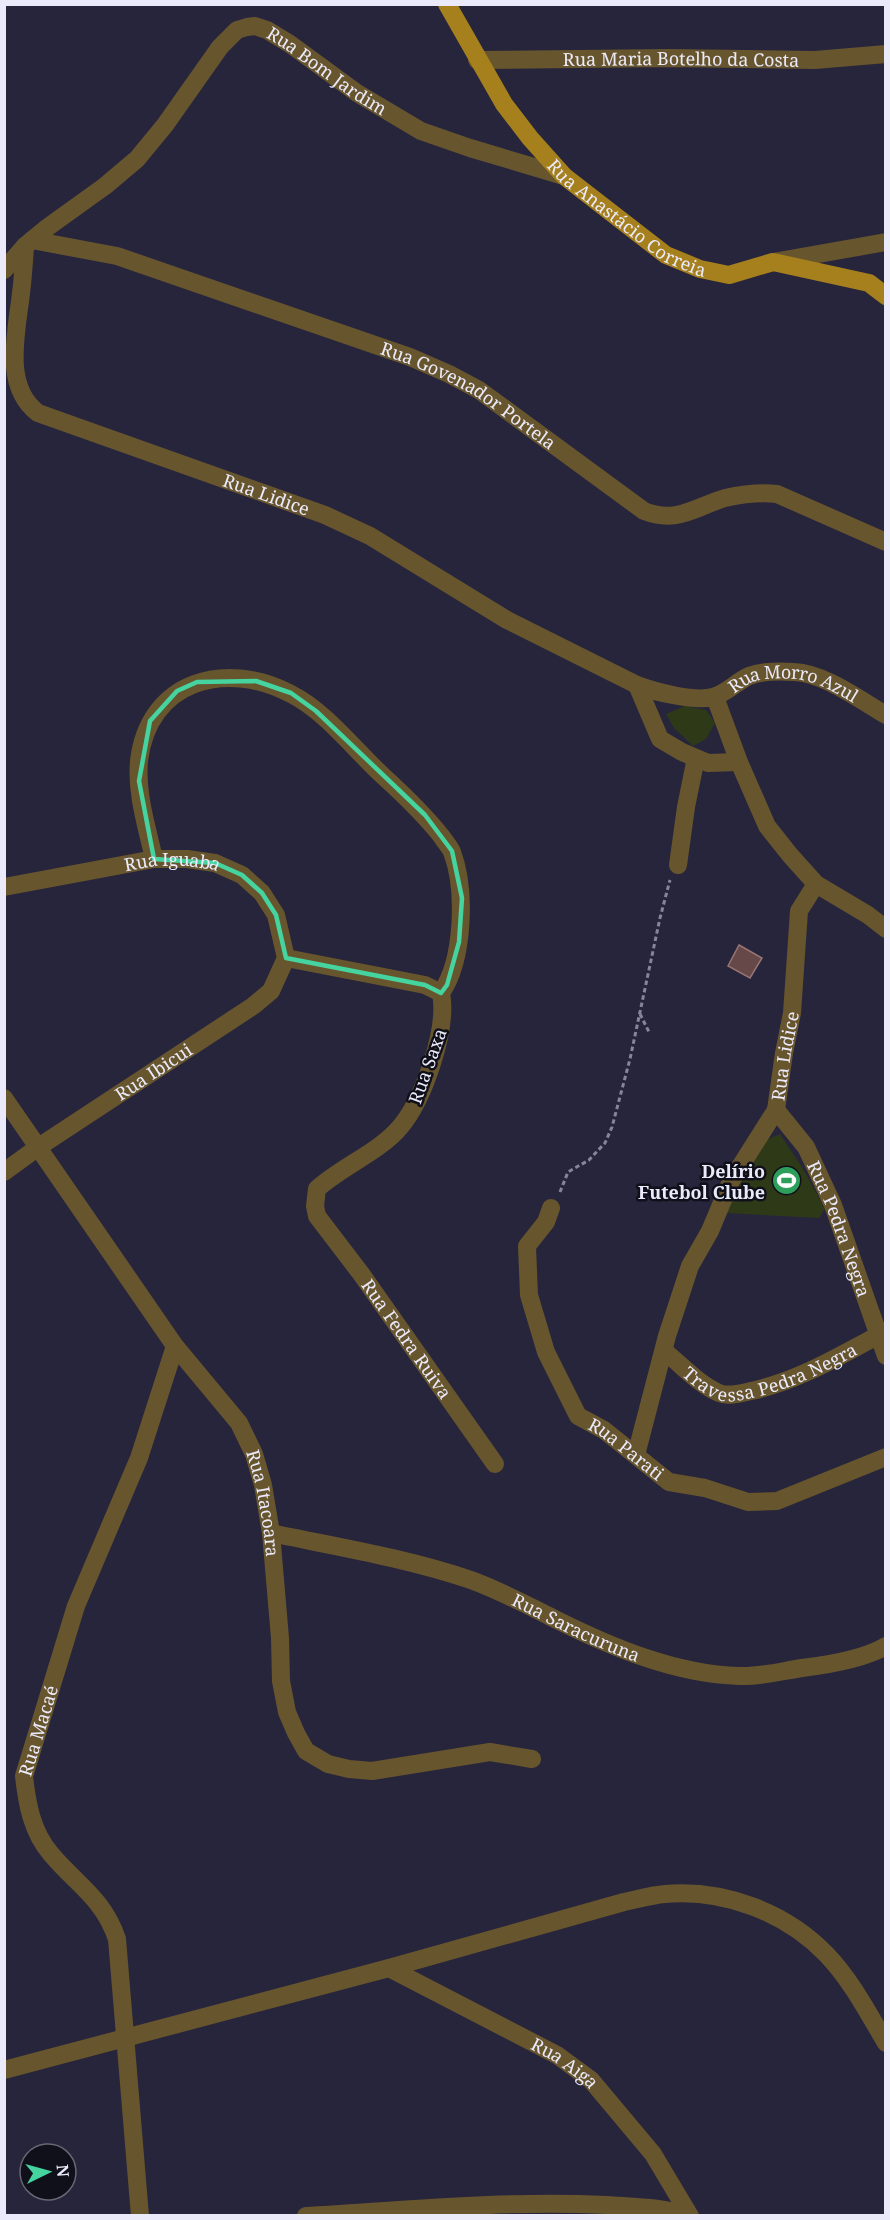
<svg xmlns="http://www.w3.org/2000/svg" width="890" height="2220" font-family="'Noto Serif',serif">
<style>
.green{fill:#2e3a17}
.building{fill:#674848;stroke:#967574;stroke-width:1.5}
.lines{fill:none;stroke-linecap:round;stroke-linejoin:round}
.path{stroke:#878599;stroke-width:3;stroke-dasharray:4.5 3;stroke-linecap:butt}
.minor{stroke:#67552d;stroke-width:18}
.major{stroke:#a5801d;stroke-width:18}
.marked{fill:none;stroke:#45d49f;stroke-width:4.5;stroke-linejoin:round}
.labels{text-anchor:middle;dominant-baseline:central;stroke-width:5;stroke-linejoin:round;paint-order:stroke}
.street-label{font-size:18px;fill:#ebeafa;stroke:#10101a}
.poi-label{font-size:18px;font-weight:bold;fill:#ebeafa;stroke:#10101a;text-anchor:end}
</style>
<rect width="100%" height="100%" fill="#27253c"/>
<!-- green -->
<g class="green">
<polygon points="685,706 706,710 715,723 706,739 693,746 674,728 666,714"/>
<polygon points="780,1134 802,1167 825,1209 819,1218 727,1213 747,1168 766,1140"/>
</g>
<!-- building -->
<polygon class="building" points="739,945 762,958 750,978 728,966"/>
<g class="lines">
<!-- path -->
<g class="path">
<polyline points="640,1014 649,1032"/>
<polyline points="560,1192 568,1172 589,1160 605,1143 612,1127 630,1059 660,918 670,880"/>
</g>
<!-- minor -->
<g class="minor">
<path id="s1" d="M 477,60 L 668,58 L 815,60 L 886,54"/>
<path id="s2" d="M 32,240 L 117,256 L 410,357 L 449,374 L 479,390 L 644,511 C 677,524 695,507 725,498 C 743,494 759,492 777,494 L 886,542"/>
<path id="s3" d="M 25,246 C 24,262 23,278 21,293 C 17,331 2,386 38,413 L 325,515 L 370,536 L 507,620 L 637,685 C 655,692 695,702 713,697 C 727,693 736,682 749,676 C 762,671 780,671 794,672 C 824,673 860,700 886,715"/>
<polyline points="773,262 886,242"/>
<path id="s4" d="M 4,270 L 25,246 L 48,227 L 105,186 L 137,159 L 165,125 L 220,47 L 237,30 L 247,27 L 255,26 L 267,30 L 290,44 L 357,93 L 421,131 L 470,148 L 564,176"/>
<polyline points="637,685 660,739 682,752 708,763 739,762"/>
<path d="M 154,859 C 147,827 136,794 139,761 C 148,681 225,659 291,694 C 325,711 354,749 382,775 C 404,795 424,814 442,837 C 445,842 450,847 452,852 C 466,889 464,960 441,993"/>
<polyline points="678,865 686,807 696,758"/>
<polyline points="816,884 868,915 886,929"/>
<path id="s5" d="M 4,887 L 154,859 L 187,859 L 215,863 L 242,875 L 262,893 L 276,915 L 286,958"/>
<path id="s6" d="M 286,958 L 425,985 L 441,993 C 448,1029 424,1098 401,1126 C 381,1151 341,1167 317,1189 L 315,1206 L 317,1216 L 362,1275 L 495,1464"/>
<path id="s7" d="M 4,1098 L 175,1346 L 239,1423 L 254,1454 L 263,1485 L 271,1533 L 280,1638 L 281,1681 L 287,1712 L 296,1733 L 306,1751 L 328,1764 L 349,1769 L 372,1771 L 490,1752 L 532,1759"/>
<path id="s8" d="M 776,1110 L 806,1147 L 833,1205 L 886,1356"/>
<path id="s9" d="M 4,1172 L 37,1148 L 253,1006 L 271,991 L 286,958"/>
<path id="s10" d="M 551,1208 L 546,1222 L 527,1246 L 529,1295 L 546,1352 L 578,1416 L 604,1430 L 669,1482 L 705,1488 L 748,1502 L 777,1501 L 886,1457"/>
<path id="s11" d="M 664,1351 C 682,1365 698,1384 719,1393 C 728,1397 742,1393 751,1391 C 798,1381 837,1357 879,1335"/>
<path id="s12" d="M 636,1455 L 667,1336 L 690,1266 L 710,1231 L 731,1181 L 776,1110 L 784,1053 L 792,1013 L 799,911 L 816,884 L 790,855 L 767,826 L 739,762 L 715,697"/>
<path id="s13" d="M 271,1533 C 338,1547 406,1558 471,1580 C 501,1591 529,1606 557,1620 C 613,1648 676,1674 739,1676 C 760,1677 782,1671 802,1668 C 827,1665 864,1659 886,1646"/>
<path id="s14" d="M 389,1968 L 557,2055 L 591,2080 L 653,2154 L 690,2216"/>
<path d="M 4,2070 L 389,1968 L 624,1902 C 638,1899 652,1895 665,1894 C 724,1889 786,1912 827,1955 C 851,1980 868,2013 886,2043"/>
<path id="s15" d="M 140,2216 L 117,1939 C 103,1898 77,1885 51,1854 C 32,1832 27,1804 24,1776 L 76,1606 L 139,1458 L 175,1346"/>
<path d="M 306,2216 C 406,2210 507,2200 607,2205 C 633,2207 664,2207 688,2216"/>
</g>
<!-- major -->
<path class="major" id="s16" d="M 447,4 L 504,104 L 530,138 L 564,176 L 666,255 L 700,269 L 729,275 L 773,262 L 869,283 L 886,296"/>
</g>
<!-- marked area -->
<path class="marked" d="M 256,681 L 291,693 L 316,711 L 425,815 L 452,851 L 462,898 L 459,942 L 447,985 L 441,993 L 425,985 L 286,958 L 276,915 L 262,893 L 242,875 L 215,863 L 154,859 L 139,781 L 150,721 L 177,691 L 197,682 Z"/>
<!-- icons -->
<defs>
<symbol id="stadium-disc" viewBox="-11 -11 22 22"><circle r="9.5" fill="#2e9e5b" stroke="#10101a"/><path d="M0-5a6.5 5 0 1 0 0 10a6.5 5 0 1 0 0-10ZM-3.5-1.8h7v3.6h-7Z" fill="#fff"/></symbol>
</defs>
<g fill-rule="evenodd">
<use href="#stadium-disc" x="770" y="1164" width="33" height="33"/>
</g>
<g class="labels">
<!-- street labels -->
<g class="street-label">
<text stroke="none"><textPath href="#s1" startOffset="204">Rua Maria Botelho da Costa</textPath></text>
<text stroke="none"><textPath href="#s4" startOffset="441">Rua Bom Jardim</textPath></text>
<text stroke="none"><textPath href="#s16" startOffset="285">Rua Anastácio Correia</textPath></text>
<text stroke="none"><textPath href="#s2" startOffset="466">Rua Govenador Portela</textPath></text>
<text stroke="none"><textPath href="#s3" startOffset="417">Rua Lidice</textPath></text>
<text stroke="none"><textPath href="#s3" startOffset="1000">Rua Morro Azul</textPath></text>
<text stroke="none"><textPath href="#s5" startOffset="171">Rua Iguaba</textPath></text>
<text stroke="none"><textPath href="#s12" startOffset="430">Rua Lidice</textPath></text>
<text transform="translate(427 1066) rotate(-70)">Rua Saxa</text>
<text stroke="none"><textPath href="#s9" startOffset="180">Rua Ibicui</textPath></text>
<text stroke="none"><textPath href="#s8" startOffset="136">Rua Pedra Negra</textPath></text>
<text stroke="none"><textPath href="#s6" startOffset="586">Rua Fedra Ruiva</textPath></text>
<text stroke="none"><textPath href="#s11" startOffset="122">Travessa Pedra Negra</textPath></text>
<text stroke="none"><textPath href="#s10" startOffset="284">Rua Parati</textPath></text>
<text stroke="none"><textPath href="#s7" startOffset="486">Rua Itacoara</textPath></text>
<text stroke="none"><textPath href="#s13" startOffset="321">Rua Saracuruna</textPath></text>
<text stroke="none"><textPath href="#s15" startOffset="518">Rua Macaé</textPath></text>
<text stroke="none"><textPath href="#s14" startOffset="200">Rua Aiga</textPath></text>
</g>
<!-- poi labels -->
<g class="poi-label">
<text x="765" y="1171">Delírio<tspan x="765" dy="21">Futebol Clube</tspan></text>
</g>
</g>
<!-- border -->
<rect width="890" height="2220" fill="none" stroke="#ebeafa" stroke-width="12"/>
<!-- north arrow -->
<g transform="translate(48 2172) rotate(85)"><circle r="28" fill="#10101a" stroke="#686774" stroke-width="1.5"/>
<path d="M0-4.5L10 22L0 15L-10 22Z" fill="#45d49f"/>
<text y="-9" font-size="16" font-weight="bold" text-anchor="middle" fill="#ebeafa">N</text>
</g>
</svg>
